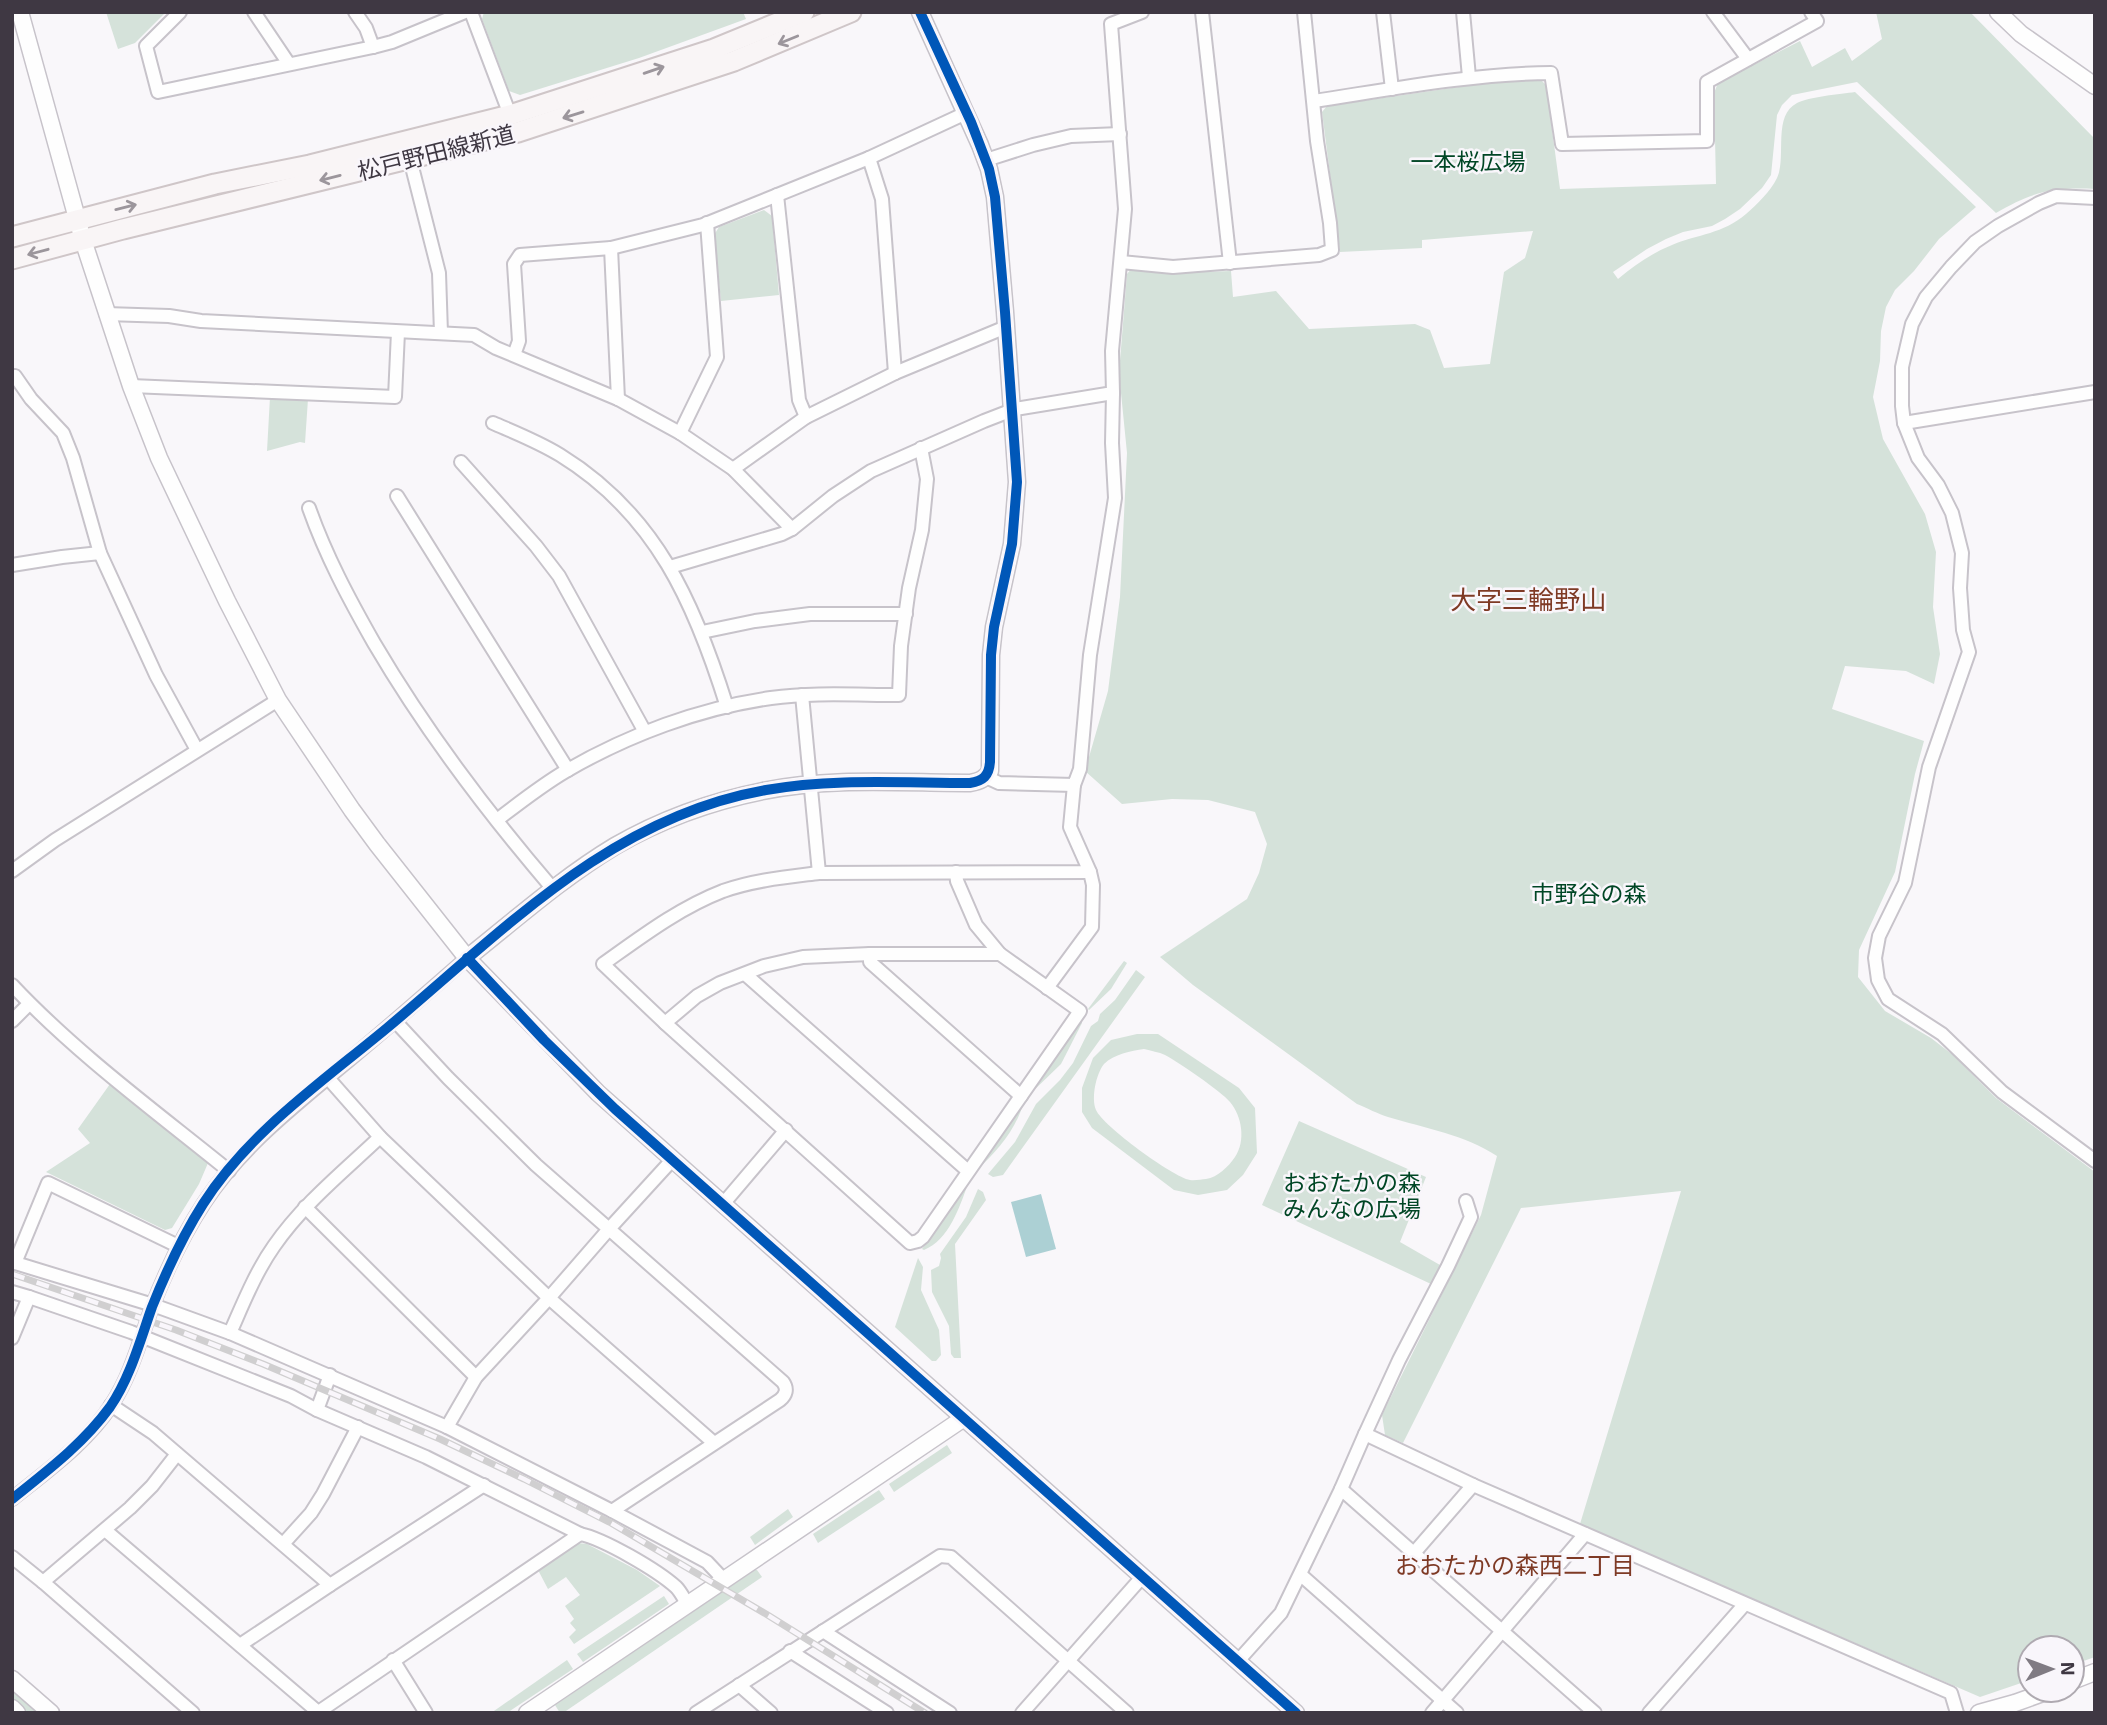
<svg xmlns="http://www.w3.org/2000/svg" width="2107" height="1725" font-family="'Exo 2','Noto Sans JP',sans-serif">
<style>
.green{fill:#d5e2da;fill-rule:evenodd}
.water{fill:#acd0d4}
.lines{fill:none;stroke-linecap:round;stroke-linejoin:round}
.minor-casing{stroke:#c7c3ca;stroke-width:16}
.tertiary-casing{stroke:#c7c3ca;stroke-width:19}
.primary-casing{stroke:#cfc6c8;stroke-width:23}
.minor{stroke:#fefefe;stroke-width:12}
.tertiary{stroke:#fefefe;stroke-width:16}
.primary{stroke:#f9f5f6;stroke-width:19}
.rail-casing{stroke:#d0cfd0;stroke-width:7}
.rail{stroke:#f9f6fb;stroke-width:4.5;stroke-dasharray:13;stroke-linecap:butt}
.cycleway-casing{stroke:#f9f6fb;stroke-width:15}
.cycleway{stroke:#0057b8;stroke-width:10}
.oneway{stroke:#9c969c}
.labels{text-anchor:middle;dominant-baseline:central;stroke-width:5;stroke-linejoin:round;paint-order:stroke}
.street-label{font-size:23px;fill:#3f3843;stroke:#f9f6fb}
.park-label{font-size:23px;fill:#004625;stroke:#f9f6fb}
.neighbourhood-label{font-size:24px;fill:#7e3a25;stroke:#f9f6fb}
.quarter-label{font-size:26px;fill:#7e3a25;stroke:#f9f6fb}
</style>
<rect width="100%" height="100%" fill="#f9f7fa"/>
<!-- green -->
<g class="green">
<polygon points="106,12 166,12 135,43 118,49"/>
<polygon points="484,12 743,12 746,19 639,58 520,95 509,91 482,19"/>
<path d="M 1876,12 L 1970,12 L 2095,139 L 2095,189 C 2052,187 2032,192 1996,213 L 1857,82 L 1792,95 L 1782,105 L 1777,115 L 1771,175 L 1762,188 L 1740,209 L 1725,219 L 1712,226 L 1683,232 L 1666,239 L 1647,249 L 1613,272 L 1618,279 C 1635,265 1652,253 1672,245 C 1698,234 1723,234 1746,214 C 1757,204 1770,192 1777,178 C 1787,157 1772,116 1797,103 C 1808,97 1841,94 1855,92 L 1976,207 L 1939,239 L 1914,271 L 1895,290 L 1886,307 L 1881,331 L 1880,361 L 1873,397 L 1883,439 L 1925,514 L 1936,552 L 1933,607 L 1940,654 L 1934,684 L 1906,671 L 1845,666 L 1832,709 L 1924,741 L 1915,774 L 1895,872 L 1859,950 L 1858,977 L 1885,1011 L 1931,1038 L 1953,1055 L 1996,1098 L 2095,1172 L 2095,1657 L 2072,1665 L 2072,1648 L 2030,1648 L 2030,1680 L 1980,1697 L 1580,1524 L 1681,1191 L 1521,1208 L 1403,1443 L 1385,1435 L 1382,1415 L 1481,1215 L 1497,1156 C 1465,1135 1425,1128 1388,1117 C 1378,1114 1367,1108 1357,1104 L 1193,985 L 1160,957 L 1247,899 L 1259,873 L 1267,844 L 1255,812 L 1208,800 L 1172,799 L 1122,804 L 1085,771 L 1108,691 L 1120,597 L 1127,453 L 1119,373 L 1127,274 L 1132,268 L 1171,273 L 1231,271 L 1233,297 L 1276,291 L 1309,329 L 1415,324 L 1430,330 L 1444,368 L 1490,364 L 1504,272 L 1525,258 L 1533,231 L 1422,240 L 1422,248 L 1340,252 L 1322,112 L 1327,106 L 1507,80 L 1541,80 L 1546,85 L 1560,189 L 1716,184 L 1714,93 L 1718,83 L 1800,41 L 1812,67 L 1845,48 L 1852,61 L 1882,39 Z"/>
<polygon points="764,210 772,216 779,295 721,301 714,235 719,227"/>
<polygon points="270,397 308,399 305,443 300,442 267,451"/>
<polygon points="1124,961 1127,963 1111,989 1089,1010 1088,1009"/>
<polygon points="1136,970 1145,977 1003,1175 993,1177 988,1174 1015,1142 1036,1104 1060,1080 1073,1063 1091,1026 1098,1021 1100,1014 1115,1000"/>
<polygon points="1081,1020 1082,1023 1061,1064 1030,1094"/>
<path d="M 1137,1034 L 1158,1034 L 1239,1088 L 1255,1108 L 1257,1153 L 1243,1175 L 1227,1190 L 1198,1195 L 1174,1190 L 1092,1128 L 1082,1112 L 1082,1088 L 1093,1058 L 1111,1040 ZM 1144,1049 C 1151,1051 1159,1052 1165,1055 C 1178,1062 1221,1091 1230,1102 C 1242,1116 1246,1141 1235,1157 C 1228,1167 1218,1177 1206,1179 C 1202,1179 1195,1181 1190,1180 C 1173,1177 1103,1126 1096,1110 C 1091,1098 1096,1074 1104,1064 C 1114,1054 1131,1051 1144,1049 Z"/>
<polygon points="110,1084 208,1163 199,1184 172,1228 165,1230 46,1172 90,1143 78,1129"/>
<path d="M 1023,1105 C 1014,1132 997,1151 977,1170 Z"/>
<polygon points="1299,1121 1426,1177 1400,1242 1440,1265 1431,1284 1262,1205"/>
<path d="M 968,1184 C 959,1208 949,1240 924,1250 L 922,1249 Z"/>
<polygon points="978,1189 983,1192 986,1200 955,1244 961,1358 954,1358 951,1354 949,1326 932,1292 931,1270 939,1266 941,1258 940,1254 966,1217"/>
<polygon points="918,1258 923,1267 921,1290 939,1330 941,1355 936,1361 932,1361 895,1327"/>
<polygon points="947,1445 952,1453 894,1492 889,1484"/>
<polygon points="879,1490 885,1499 818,1543 813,1534"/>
<polygon points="788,1509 793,1517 755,1545 750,1537"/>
<polygon points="578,1543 587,1544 637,1570 660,1586 574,1644 569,1637 576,1630 570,1623 574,1619 565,1606 580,1595 566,1577 548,1589 538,1570"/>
<polygon points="755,1570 757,1570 762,1577 563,1713 560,1713 555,1705"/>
<polygon points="664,1596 669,1604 583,1662 577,1654"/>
<polygon points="567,1660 573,1669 507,1713 491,1713"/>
<polygon points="12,1690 39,1713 26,1713 12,1701"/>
</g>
<!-- water -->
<polygon class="water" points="1041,1194 1056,1249 1026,1257 1011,1202"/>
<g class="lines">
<defs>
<g id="minor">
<polyline points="180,12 146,46 158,92 373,47 392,42 465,12"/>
<polyline points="254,12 289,64"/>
<polyline points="355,12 366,28 373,47"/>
<polyline points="471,12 510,115"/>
<polyline points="1202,12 1230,263"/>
<polyline points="1383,12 1392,89"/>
<polyline points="1463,12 1469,77"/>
<polyline points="1713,12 1748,59"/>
<path d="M 1314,101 C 1393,89 1471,74 1551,73 L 1562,144 L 1707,141 L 1707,82 L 1817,21 L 1811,12"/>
<polyline points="869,158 882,199 895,373"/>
<polyline points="410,159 439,273 441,333"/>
<polyline points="986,160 1033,145 1071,136 1120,134"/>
<polyline points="777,195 799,400 806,417"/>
<polyline points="2095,198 2056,196 2039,203 1998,226 1975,242 1951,267 1926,297 1912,324 1902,367 1902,406 1904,423 1918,458 1938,485 1952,513 1962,553 1960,588 1963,630 1969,652 1929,767 1905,883 1879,936 1875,958 1878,980 1888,999 1942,1034 2002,1092 2095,1161"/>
<polyline points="611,248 618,399"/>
<polyline points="1121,262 1173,267 1319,255 1332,250 1330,223 1317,141 1304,12"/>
<polyline points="106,314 169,316 201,321 474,335 496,348 618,399 680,433 733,469 792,529 833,496 871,471 984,421 1015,409 1113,393 1112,351 1125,209 1111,24 1142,12"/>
<polyline points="514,355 519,341 514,264 520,255 611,248 703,225 869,158 966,113"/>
<polyline points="15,376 31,399 63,433 73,458 100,553 156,675 197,750"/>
<polyline points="131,386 395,397 398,332"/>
<path d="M 493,423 C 516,433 539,442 560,455 C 656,514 695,604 727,707"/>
<polyline points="1904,423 2095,392"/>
<polyline points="680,433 717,357 707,223"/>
<polyline points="461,462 536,546 559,576 645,732"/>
<polyline points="733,469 806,417 895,373 1006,327"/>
<polyline points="397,496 568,770"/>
<path d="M 309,508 C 326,556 349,599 374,643 C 425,730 487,812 553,889"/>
<polyline points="12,565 62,557 100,553"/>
<polyline points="670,567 782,534 792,529"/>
<polyline points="702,632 755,621 810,614 906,614"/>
<polyline points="802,695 819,873 1090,872 1070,827 1074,785"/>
<polyline points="986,777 999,783 1074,785 1080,769 1090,655 1115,498 1112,443 1113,393"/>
<path d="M 497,820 C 519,803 542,785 566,771 C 628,735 700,708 771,698 C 813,692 857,695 899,695 L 901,646 L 909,588 L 922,530 L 927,479 L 921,448"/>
<polyline points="12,871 55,840 278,700"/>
<path d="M 819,873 C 787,877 754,880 723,891 C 679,908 641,937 603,964 L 665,1023 L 910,1243 L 918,1241 L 923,1237 L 1080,1011 L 1000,954 L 976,925 L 957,881 L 956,872"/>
<polyline points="870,954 870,962 1021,1096"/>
<polyline points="745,974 968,1171"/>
<path d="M 12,985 C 77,1054 155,1111 229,1171"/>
<polyline points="1047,988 1092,927 1093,885 1090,872"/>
<polyline points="12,1021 29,1004"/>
<polyline points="395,1021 448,1078 536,1165 609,1229 549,1298 476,1377 447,1427"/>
<polyline points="665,1023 697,996 720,983 764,966 803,957 870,954 1000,954"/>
<path d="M 328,1078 L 380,1137 C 343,1172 303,1204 274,1246 C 255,1273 243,1304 230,1333 L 447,1427 L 612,1511 L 780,1400 C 786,1395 788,1389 783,1382 L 609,1229 L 673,1159"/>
<polyline points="380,1137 549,1298 714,1443"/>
<polyline points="1466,1201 1471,1217 1448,1266 1399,1360 1365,1434 1473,1485 1951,1693 1957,1713"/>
<polyline points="723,1204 786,1130"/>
<polyline points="305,1207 476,1377"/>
<polyline points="12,1262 153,1305 230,1333"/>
<polyline points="15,1263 48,1183 178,1246"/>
<polyline points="12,1292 29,1297 12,1338"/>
<polyline points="29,1297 131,1332 291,1396 317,1410 426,1457 580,1534 317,1713"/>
<polyline points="111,1405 153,1433 330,1585 484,1485"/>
<polyline points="317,1410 330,1375"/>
<polyline points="177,1454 152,1486 130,1508 43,1582 193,1713"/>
<polyline points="1341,1489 1595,1713"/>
<path d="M 12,1499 C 48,1470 87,1443 112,1404 C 131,1375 140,1340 152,1307 C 166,1271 183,1235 204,1203 C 241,1147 292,1108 343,1065 C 385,1030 426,994 467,958"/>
<polyline points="612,1511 707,1562 724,1580"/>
<polyline points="105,1530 318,1712"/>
<path d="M 580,1534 C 604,1539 657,1570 676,1587 C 681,1592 684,1599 688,1605"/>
<polyline points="283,1544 311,1513 323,1494 358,1427"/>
<polyline points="1414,1553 1473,1485"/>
<polyline points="12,1557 43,1582"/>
<polyline points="1301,1575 1457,1713"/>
<polyline points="823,1631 950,1713"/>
<polyline points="240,1645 330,1585"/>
<polyline points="790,1651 887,1713"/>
<polyline points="393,1660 426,1713"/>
<polyline points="1238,1661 1281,1613 1341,1489 1365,1434"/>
<polyline points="739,1685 771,1713"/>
<polyline points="696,1713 940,1556 951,1557 1127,1713"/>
<polyline points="1022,1713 1143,1576"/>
<polyline points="1432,1713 1585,1534"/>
<polyline points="1649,1713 1744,1605"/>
</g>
<g id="tertiary">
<polyline points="20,12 83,240 131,386 159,458 227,601 278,700 352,810 377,844 467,958 598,1093 1296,1713"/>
<polyline points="1998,12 2021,34 2095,86"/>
<path d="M 467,958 C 515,920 562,878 615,846 C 660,820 713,801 763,791 C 830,777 902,783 970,783 C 980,781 985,779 990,771 L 991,655 L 994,627 L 1012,544 L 1017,482 L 1005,312 L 995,197 L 989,169 L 980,145 L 920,12"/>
<polyline points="12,1679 51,1713"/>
<polyline points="2072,1681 2095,1672"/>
<polyline points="12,1708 17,1713"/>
<polyline points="527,1713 964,1418"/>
<polyline points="1979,1713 2015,1703 2051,1690"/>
</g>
<g id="primary">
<polyline points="12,237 215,184 310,165 510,115 714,49 804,12"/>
<polyline points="12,259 123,229 518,132 734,61 851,12"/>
</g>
</defs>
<!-- minor casing -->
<use href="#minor" class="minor-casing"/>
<!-- tertiary casing -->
<use href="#tertiary" class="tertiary-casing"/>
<!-- primary casing -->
<use href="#primary" class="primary-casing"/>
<!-- minor -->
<use href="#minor" class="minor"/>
<!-- tertiary -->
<use href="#tertiary" class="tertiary"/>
<!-- primary -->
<use href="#primary" class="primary"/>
<defs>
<polyline id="rail" points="12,1274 176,1330 263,1364 440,1439 524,1479 611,1523 766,1614 925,1713"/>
</defs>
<!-- rail casing -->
<use href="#rail" class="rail-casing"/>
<!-- rail -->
<use href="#rail" class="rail"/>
<defs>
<g id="cycleway">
<polyline points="467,958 544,1040 615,1109 1296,1713"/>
<path d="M 12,1499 C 47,1471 83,1444 110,1407 C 130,1378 140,1341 152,1307 C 166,1272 182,1237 203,1204 C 249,1132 322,1082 387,1028 C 502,932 610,817 766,790 C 833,778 902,783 970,783 C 983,781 989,776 990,762 L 991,655 L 994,627 L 1012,544 L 1017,482 L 1005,312 L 995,197 L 989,169 L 971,122 L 920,12"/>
</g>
</defs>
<!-- cycleway casing -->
<use href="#cycleway" class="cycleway-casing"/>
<!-- cycleway -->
<use href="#cycleway" class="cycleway"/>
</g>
<!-- one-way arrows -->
<defs><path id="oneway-shaft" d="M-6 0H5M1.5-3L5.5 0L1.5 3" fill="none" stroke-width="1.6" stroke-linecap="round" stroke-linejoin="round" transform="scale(1.75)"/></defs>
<g class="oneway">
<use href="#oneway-shaft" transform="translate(788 40) rotate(158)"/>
<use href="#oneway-shaft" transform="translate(654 70) rotate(-19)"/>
<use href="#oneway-shaft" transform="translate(573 115) rotate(163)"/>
<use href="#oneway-shaft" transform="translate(330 178) rotate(166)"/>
<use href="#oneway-shaft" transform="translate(126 207) rotate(-14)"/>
<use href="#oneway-shaft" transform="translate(38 252) rotate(165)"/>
</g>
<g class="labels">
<!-- street labels -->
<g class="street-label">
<text transform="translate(436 152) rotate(-14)">松戸野田線新道</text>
</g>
<!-- park labels -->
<g class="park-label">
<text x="1468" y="161">一本桜広場</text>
<text x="1589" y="893">市野谷の森</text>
<text x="1352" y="1182">おおたかの森<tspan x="1352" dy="26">みんなの広場</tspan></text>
</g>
<!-- neighbourhood labels -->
<g class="neighbourhood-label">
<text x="1515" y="1564">おおたかの森西二丁目</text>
</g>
<!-- quarter labels -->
<g class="quarter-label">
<text x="1528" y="598">大字三輪野山</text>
</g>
</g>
<!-- border -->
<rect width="2107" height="1725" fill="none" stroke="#3f3843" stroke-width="28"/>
<!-- north arrow -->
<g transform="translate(2051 1669) rotate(89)"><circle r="33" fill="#f9f6fb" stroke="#afaab1" stroke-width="2"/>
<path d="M0-5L12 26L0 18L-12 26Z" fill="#807b83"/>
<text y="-10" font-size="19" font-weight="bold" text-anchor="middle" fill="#3f3843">N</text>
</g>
</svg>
